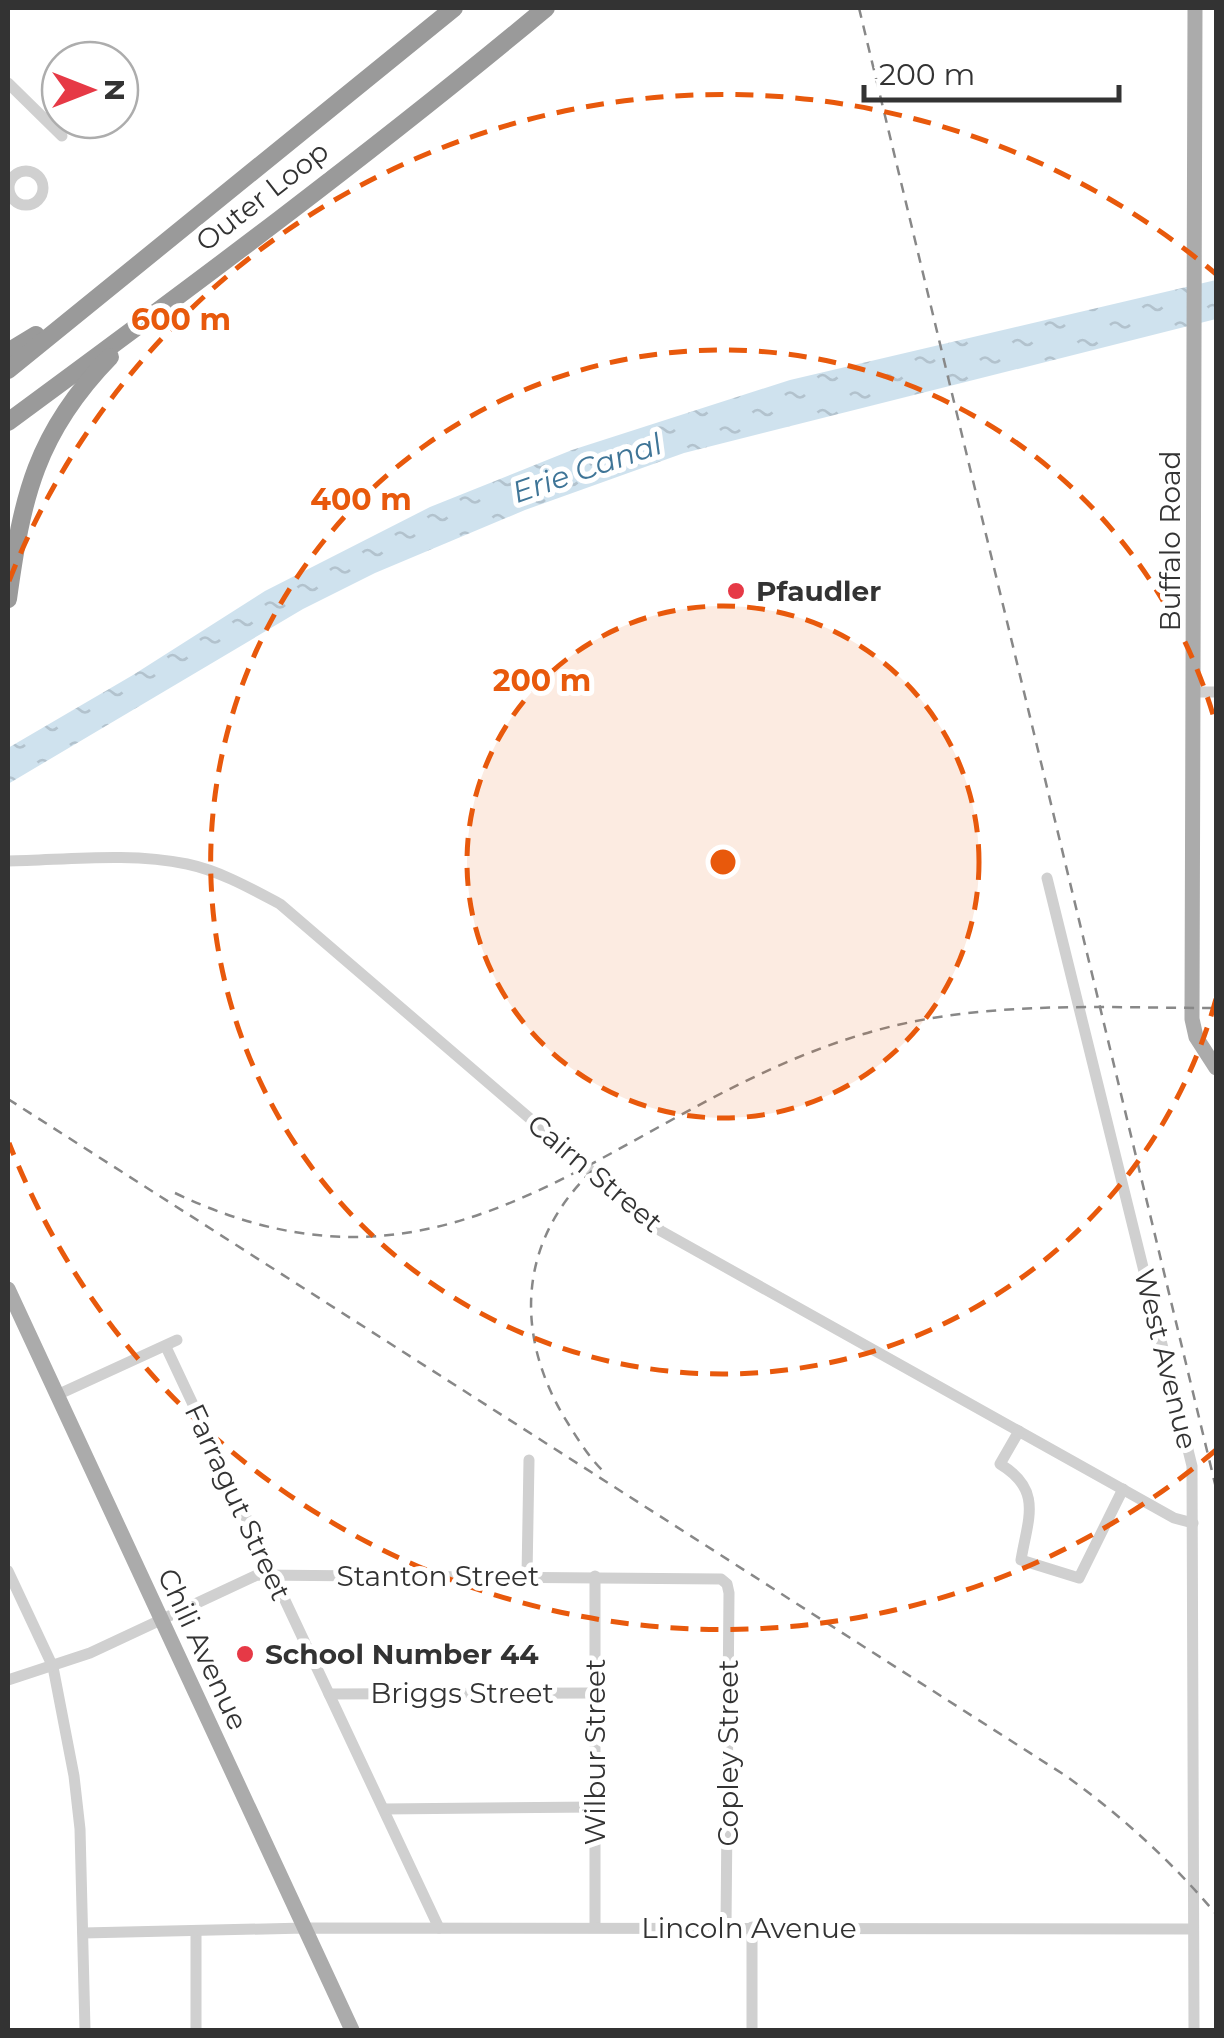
<svg xmlns="http://www.w3.org/2000/svg" width="1224" height="2038" font-family="Montserrat,sans-serif">
<style>
.water{fill:url(#water-ripples)}
.lines{fill:none;stroke-linecap:round;stroke-linejoin:round}
.minor{stroke:#d0d0d0;stroke-width:11}
.major{stroke:#ababab;stroke-width:15}
.highway{stroke:#9a9a9a;stroke-width:18}
.rail{stroke:#888;stroke-width:2.5;stroke-dasharray:10 8;stroke-linecap:butt}
.ring{fill:none;stroke:#e8590c;stroke-width:5;stroke-dasharray:18 12}
.poi-dot{fill:#e63946;stroke:#fff;stroke-width:4}
.labels{text-anchor:middle;dominant-baseline:central;stroke-width:10;stroke-linejoin:round;paint-order:stroke}
.street-label{font-size:28px;fill:#333;stroke:#fff}
.poi-label{font-size:28px;font-weight:bold;fill:#333;stroke:#fff;text-anchor:start}
.water-label{font-size:30px;font-style:italic;fill:#3f7597;stroke:#fff}
.centre{fill:#e8590c;stroke:#fff;stroke-width:5}
.ring-label{font-size:30px;text-anchor:middle;font-weight:bold;fill:#e8590c;stroke:#fff;stroke-width:10;stroke-linejoin:round;paint-order:stroke}
</style>
<defs>
<pattern id="water-ripples" width="26" height="14" patternUnits="userSpaceOnUse" patternTransform="scale(2.5)"><rect width="26" height="14" fill="#cfe2ee"/><path d="M2 4q2-2 4 0t4 0M15 11q2-2 4 0t4 0" fill="none" stroke="#b2c2cd"/></pattern>
</defs>
<rect width="100%" height="100%" fill="#fff"/>
<!-- water -->
<polygon class="water" points="1216,280 1216,319 684,453 525,510 375,573 303,609 8,784 8,748 133,675 265,591 430,507 572,450 790,380"/>
<g class="lines">
<!-- minor -->
<g class="minor">
<polyline points="8,83 62,136"/>
<circle cx="26" cy="188" r="17"/>
<polyline points="1195,692 1216,692"/>
<path d="M 8,861 C 66,860 129,852 187,864 C 220,871 250,888 280,904 L 661,1231 L 1174,1518 L 1193,1523"/>
<polyline points="1047,878 1192,1466 1194,2030"/>
<polyline points="166,1347 439,1928"/>
<polyline points="57,1395 177,1340"/>
<path d="M 1019,1431 L 1000,1464 C 1043,1490 1028,1518 1021,1560 L 1079,1578 L 1123,1489"/>
<polyline points="8,1571 53,1667 74,1776 80,1829 85,2030"/>
<polyline points="527,1576 529,1460"/>
<polyline points="8,1680 90,1653 257,1575 721,1579 727,1584 729,1593 726,1927"/>
<polyline points="329,1694 595,1693"/>
<polyline points="384,1809 595,1807"/>
<polyline points="595,1927 595,1576"/>
<polyline points="196,1932 196,2030"/>
<polyline points="83,1933 305,1928 1193,1929"/>
<polyline points="752,2030 752,1927"/>
</g>
<!-- major -->
<g class="major">
<polyline points="1195,8 1192,1019 1196,1037 1216,1068"/>
<polyline points="8,1289 352,2030"/>
</g>
<!-- highway -->
<g class="highway">
<polyline points="8,352 36,335"/>
<polyline points="8,370 454,8"/>
<path d="M 8,422 C 190,288 372,153 546,8"/>
<path d="M 8,599 C 22,497 36,433 110,357"/>
</g>
<!-- rail -->
<g class="rail">
<polyline points="859,8 1216,1488"/>
<path d="M 8,1099 L 1066,1776 C 1122,1816 1172,1862 1216,1914"/>
<path d="M 592,1171 C 519,1241 514,1332 564,1417 C 576,1436 588,1457 605,1473"/>
<path d="M 175,1193 C 460,1329 609,1113 857,1036 C 974,999 1095,1008 1216,1008"/>
</g>
</g>
<!-- distance rings -->
<circle cx="723" cy="862" r="256" fill="#e8590c" fill-opacity=".12"/>
<g class="ring">
<circle cx="723" cy="862" r="256"/>
<path d="M1216 999A512 512 0 1 1 1216 725"/>
<path d="M1216 1450A767 767 0 0 1 9 1143M9 581A767 767 0 0 1 1216 274"/>
</g>
<!-- markers -->
<g class="poi-dot">
<circle cx="736" cy="591" r="10"/>
<circle cx="245" cy="1654" r="10"/>
</g>
<g class="labels">
<!-- street labels -->
<g class="street-label">
<text transform="translate(262 196) rotate(-38)">Outer Loop</text>
<text transform="translate(1170 541) rotate(-90)">Buffalo Road</text>
<text transform="translate(595 1173) rotate(40)">Cairn Street</text>
<text transform="translate(1166 1359) rotate(76)">West Avenue</text>
<text transform="translate(238 1502) rotate(65)">Farragut Street</text>
<text x="438" y="1576">Stanton Street</text>
<text transform="translate(203 1649) rotate(65)">Chili Avenue</text>
<text x="462" y="1693">Briggs Street</text>
<text transform="translate(595 1752) rotate(-90)">Wilbur Street</text>
<text transform="translate(728 1753) rotate(-90)">Copley Street</text>
<text x="749" y="1928">Lincoln Avenue</text>
</g>
<!-- poi labels -->
<g class="poi-label">
<text x="756" y="591">Pfaudler</text>
<text x="265" y="1654">School Number 44</text>
</g>
<!-- water labels -->
<g class="water-label">
<text transform="translate(587 468) rotate(-19)">Erie Canal</text>
</g>
</g>
<circle cx="723" cy="862" r="15" class="centre"/>
<g class="ring-label">
<text x="181" y="330">600 m</text>
<text x="361" y="510">400 m</text>
<text x="542" y="691">200 m</text>
</g>
<!-- border -->
<rect width="1224" height="2038" fill="none" stroke="#333333" stroke-width="20"/>
<!-- north arrow -->
<g transform="translate(90 90) rotate(90)"><circle r="48" fill="#ffffff" stroke="#adadad" stroke-width="2.5"/>
<path d="M0-8L18 38L0 25L-18 38Z" fill="#e63946"/>
<text y="-15" font-size="28" font-weight="bold" text-anchor="middle" fill="#333333">N</text>
</g>
<!-- scale -->
<path d="M864 85v15h255v-15" fill="none" stroke="#333333" stroke-width="5"/>
<text x="879" y="85" font-size="30" fill="#333333" stroke="#ffffff" stroke-width="8" paint-order="stroke">200 m</text>
</svg>
